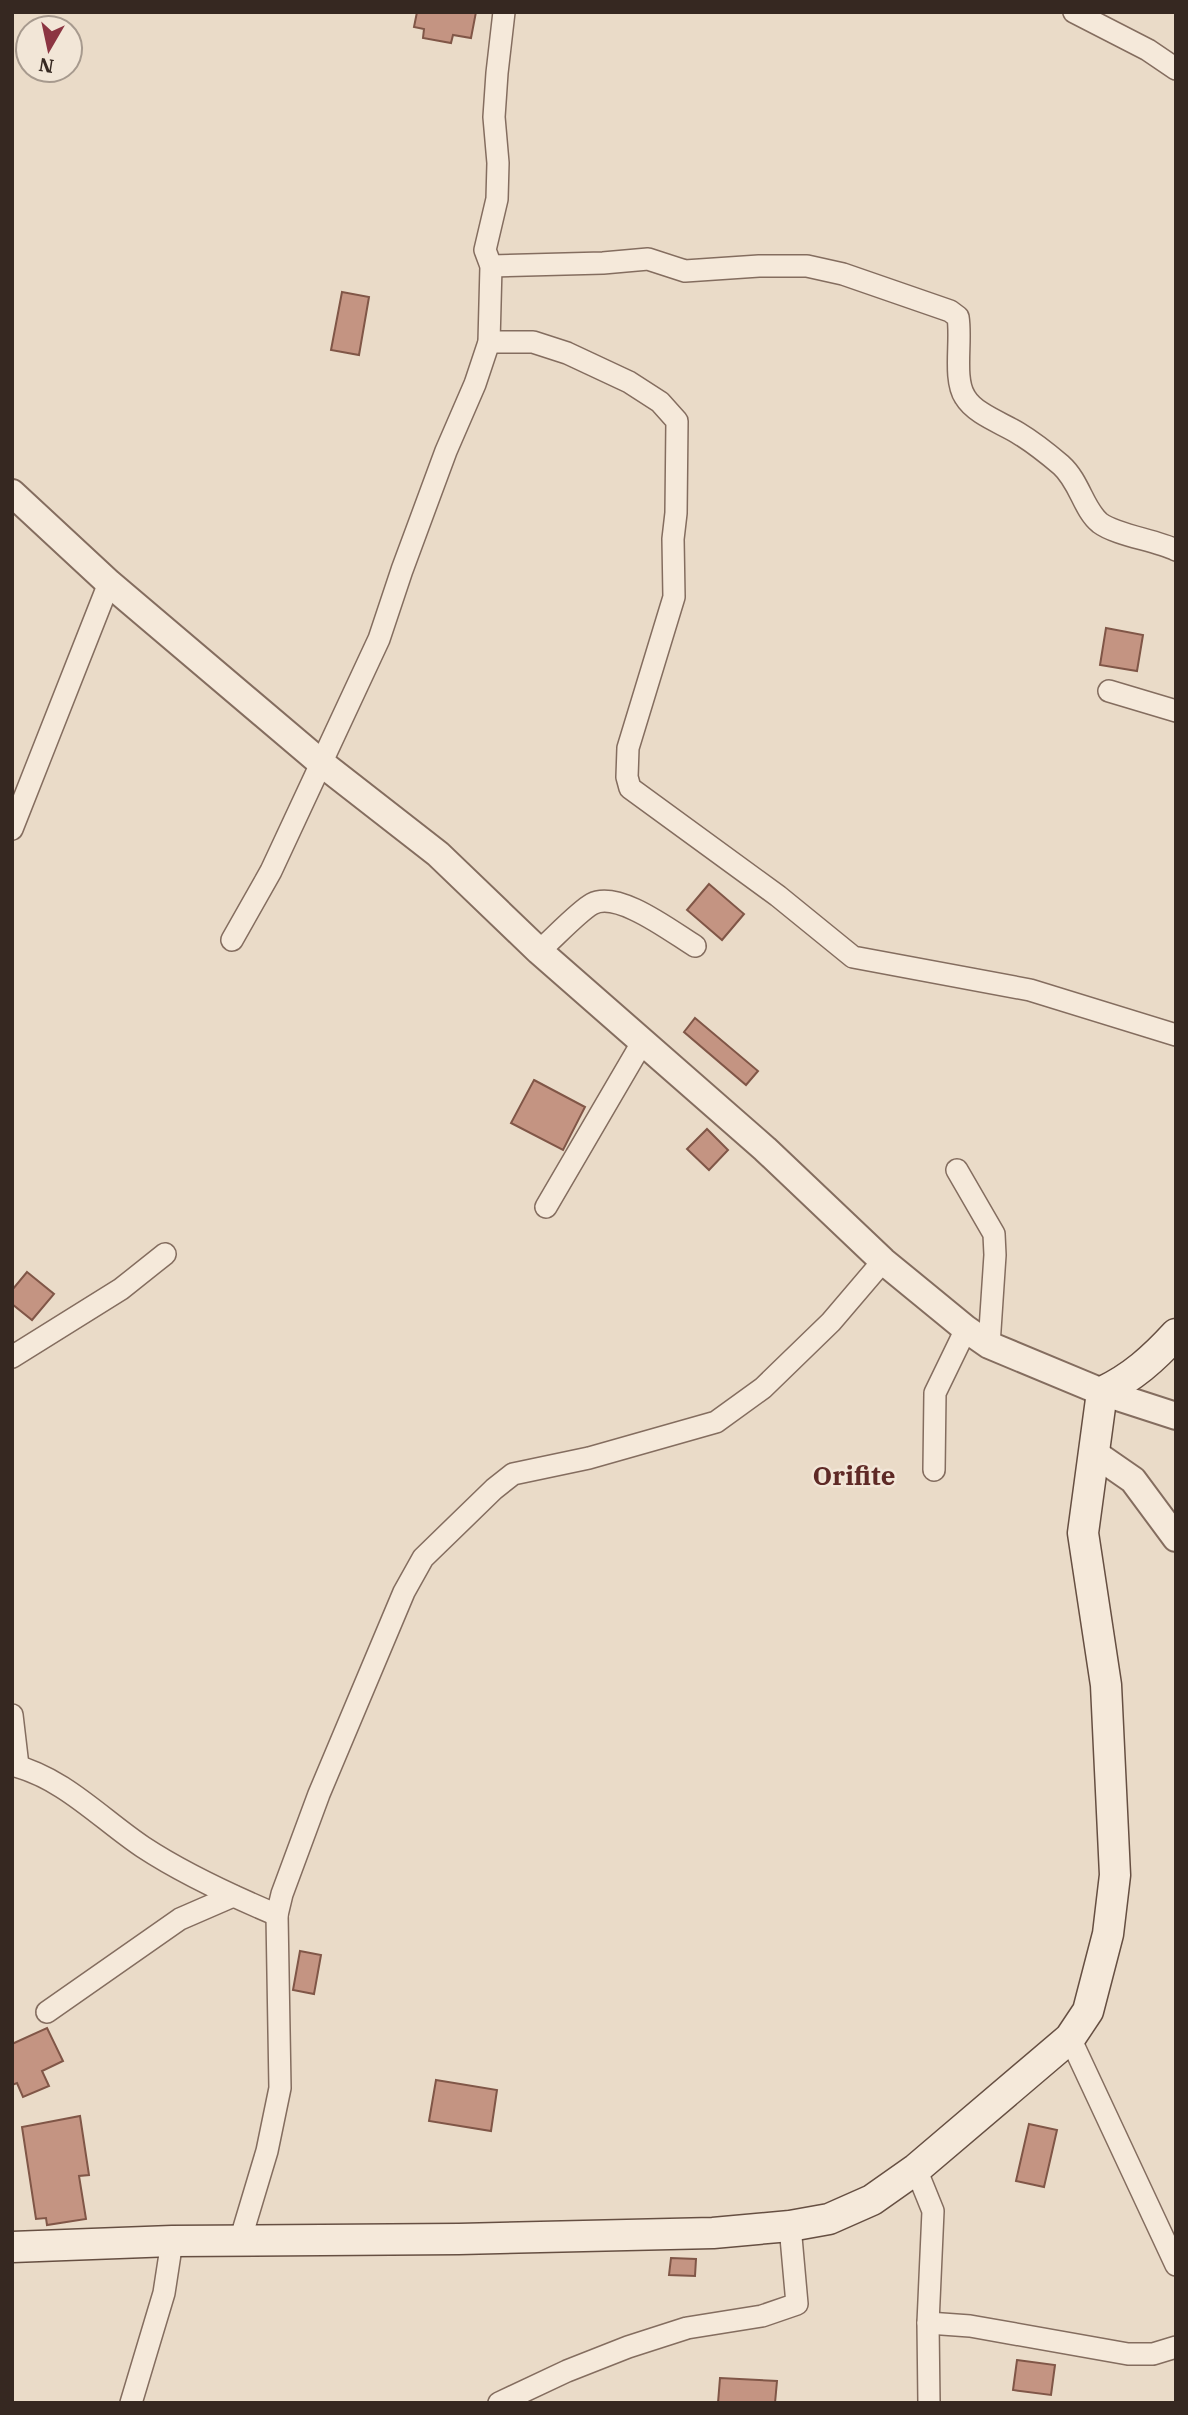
<svg xmlns="http://www.w3.org/2000/svg" width="1188" height="2415" font-family="'IBM Plex Serif',serif">
<style>
.building{fill:#c49482;stroke:#805647;stroke-width:2}
.lines{fill:none;stroke-linecap:round;stroke-linejoin:round}
.minor-casing{stroke:#846d5f;stroke-width:24}
.tertiary-casing{stroke:#846d5f;stroke-width:30}
.secondary-casing{stroke:#664f42;stroke-width:33}
.minor{stroke:#f5e9da;stroke-width:21}
.tertiary{stroke:#f5e9da;stroke-width:26}
.secondary{stroke:#f5e9da;stroke-width:30}
.labels{text-anchor:middle;dominant-baseline:central;stroke-width:5;stroke-linejoin:round;paint-order:stroke}
.district-label{font-size:26px;font-weight:bold;fill:#5e2925;stroke:#f2e6d7}
</style>
<rect width="100%" height="100%" fill="#eadbc8"/>
<!-- building -->
<g class="building">
<polygon points="417,12 476,12 471,38 453,35 451,43 423,38 424,29 414,27"/>
<polygon points="342,292 369,297 359,355 331,350"/>
<polygon points="1106,628 1143,635 1137,671 1100,665"/>
<polygon points="709,884 744,914 722,940 687,910"/>
<polygon points="695,1018 758,1071 746,1085 684,1032"/>
<polygon points="534,1080 585,1107 563,1150 511,1123"/>
<polygon points="707,1129 728,1150 709,1170 687,1149"/>
<polygon points="27,1272 54,1294 32,1320 12,1304 12,1290"/>
<polygon points="300,1951 321,1955 314,1994 293,1990"/>
<polygon points="47,2028 63,2061 42,2071 49,2086 23,2097 17,2083 12,2085 12,2044"/>
<polygon points="436,2080 497,2090 491,2131 429,2121"/>
<polygon points="80,2116 89,2175 79,2176 86,2219 47,2225 46,2218 36,2219 22,2127"/>
<polygon points="1029,2124 1057,2130 1044,2187 1016,2181"/>
<polygon points="671,2258 696,2259 695,2276 669,2275"/>
<polygon points="1017,2360 1055,2365 1051,2395 1013,2390"/>
<polygon points="720,2378 777,2381 775,2403 718,2403"/>
</g>
<g class="lines">
<defs>
<g id="minor">
<polyline points="1074,12 1148,50 1176,69"/>
<path d="M 491,266 L 603,263 L 648,259 L 685,271 L 759,266 L 807,266 L 843,274 L 950,311 L 958,317 C 962,340 953,379 965,397 C 975,414 1002,423 1018,433 C 1033,442 1048,454 1061,465 C 1080,482 1083,509 1100,523 C 1116,535 1155,540 1176,550"/>
<polyline points="489,342 533,342 567,353 629,382 660,402 677,421 676,513 673,539 674,597 628,748 627,777 630,788 778,896 853,957 1030,990 1176,1035"/>
<polyline points="1109,691 1176,711"/>
<polyline points="12,829 109,583"/>
<polyline points="232,940 271,871 379,639 402,570 446,451 475,384 489,342 491,266 485,250 497,199 498,163 494,117 497,73 504,12"/>
<path d="M 539,951 C 552,940 579,911 592,904 C 618,890 672,932 695,946"/>
<polyline points="957,1170 994,1234 995,1255 989,1345"/>
<polyline points="546,1207 643,1041"/>
<polyline points="12,1357 121,1289 165,1254"/>
<polyline points="934,1470 935,1393 966,1329"/>
<polyline points="12,1715 18,1766"/>
<path d="M 12,1765 C 64,1778 101,1819 143,1847 C 184,1874 232,1896 277,1915"/>
<polyline points="47,2012 180,1919 233,1896"/>
<polyline points="1070,2038 1176,2265"/>
<polyline points="916,2169 933,2211 928,2323 929,2403"/>
<polyline points="240,2241 267,2151 280,2088 277,1915 282,1894 319,1794 404,1592 423,1558 494,1489 513,1474 589,1458 716,1422 763,1388 831,1322 883,1261"/>
<polyline points="928,2323 970,2326 1128,2354 1153,2354 1176,2347"/>
<polyline points="131,2403 164,2293 172,2241"/>
<polyline points="499,2403 567,2371 628,2347 687,2328 762,2316 797,2304 790,2226"/>
</g>
<g id="tertiary">
<polyline points="12,493 109,583 320,762 438,854 539,951 765,1149 883,1261 966,1329 989,1345 1102,1392 1176,1416"/>
<polyline points="1094,1453 1133,1480 1176,1538"/>
</g>
<path id="secondary" d="M 12,2247 L 172,2241 L 459,2239 L 713,2233 L 790,2226 L 829,2219 L 872,2200 L 916,2169 L 1070,2038 L 1088,2011 L 1108,1934 L 1115,1875 L 1106,1685 L 1083,1533 L 1102,1392 C 1132,1378 1154,1358 1176,1334"/>
</defs>
<!-- minor casing -->
<use href="#minor" class="minor-casing"/>
<!-- tertiary casing -->
<use href="#tertiary" class="tertiary-casing"/>
<!-- secondary casing -->
<use href="#secondary" class="secondary-casing"/>
<!-- minor -->
<use href="#minor" class="minor"/>
<!-- tertiary -->
<use href="#tertiary" class="tertiary"/>
<!-- secondary -->
<use href="#secondary" class="secondary"/>
</g>
<g class="labels">
<!-- district labels -->
<g class="district-label">
<text x="854" y="1475">Orifite</text>
</g>
</g>
<!-- border -->
<rect width="1188" height="2415" fill="none" stroke="#362821" stroke-width="28"/>
<!-- north arrow -->
<g transform="translate(49 49) rotate(189)"><circle r="33" fill="#f2e6d7" stroke="#a79a8e" stroke-width="2"/>
<path d="M0-5L12 26L0 18L-12 26Z" fill="#8c3542"/>
<text y="-10" font-size="19" font-weight="bold" text-anchor="middle" fill="#362821">N</text>
</g>
</svg>
